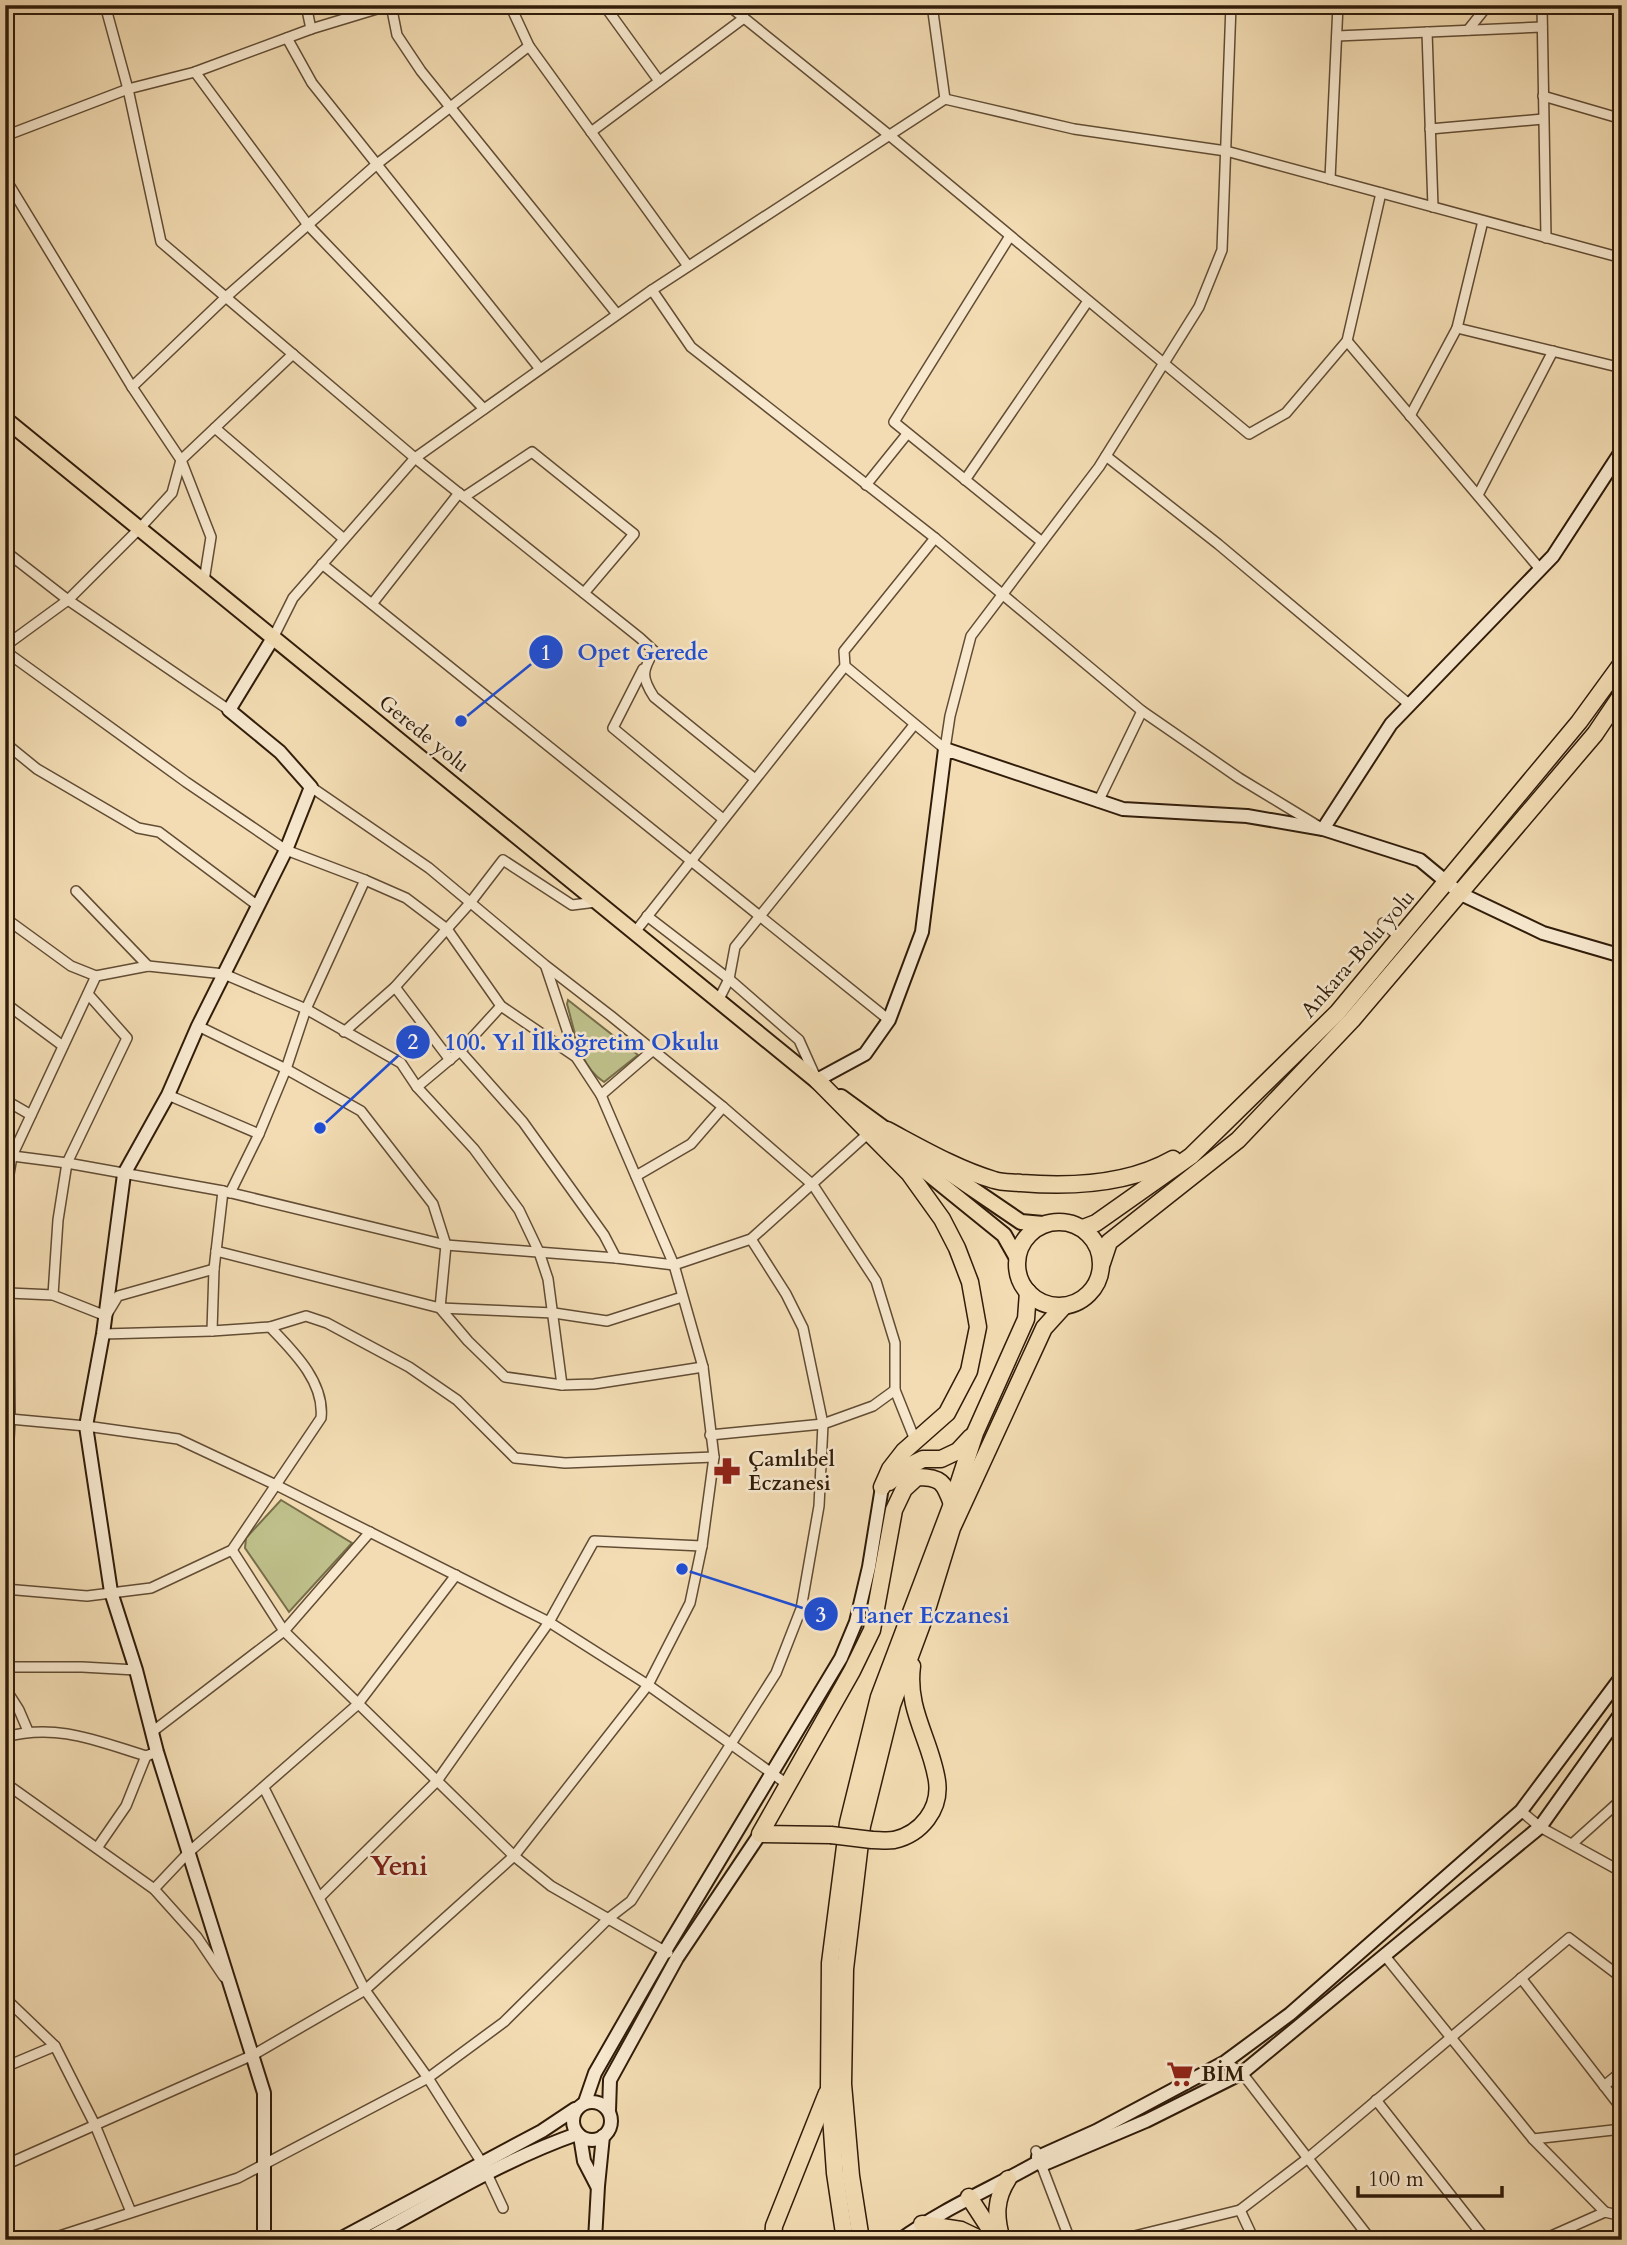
<svg xmlns="http://www.w3.org/2000/svg" width="1627" height="2245" font-family="Cardo,serif">
<style>
.green{fill:#bebf8a;stroke:#776e4a;stroke-width:2}
.lines{fill:none;stroke-linecap:round;stroke-linejoin:round}
.street-casing{stroke:#614c34;stroke-width:12}
.secondary-casing{stroke:#301c0a;stroke-width:16}
.primary-casing{stroke:#301c0a;stroke-width:18}
.highway-casing{stroke:#301c0a;stroke-width:19}
.street{stroke:#f7e8ce;stroke-width:9}
.secondary{stroke:#f7e8ce;stroke-width:12}
.primary{stroke:#f3dcb3;stroke-width:14}
.highway{stroke:#f3dcb3;stroke-width:16}
.highway-bridge-casing{stroke:#301c0a;stroke-width:19;stroke-linecap:butt}
.highway-bridge{stroke:#f3dcb3;stroke-width:16}
.labels{text-anchor:middle;dominant-baseline:central;stroke-width:5;stroke-linejoin:round;paint-order:stroke}
.street-label{font-size:21px;fill:#301c0a;stroke:#f7e8ce}
.poi-label{font-size:21px;font-weight:bold;fill:#301c0a;stroke:#f7e8ce;text-anchor:start}
.district-label{font-size:28px;font-weight:bold;fill:#7a1f14;stroke:#f7e8ce}
.leader{fill:none;stroke:#1d4ed8;stroke-width:2.5}
.callout-dot{fill:#1d4ed8;stroke:#f7e8ce;stroke-width:2.5}
.mark-label{font-size:21px;text-anchor:middle;font-weight:bold;fill:#fff}
.callout-label{font-size:23px;text-anchor:middle;font-weight:bold;fill:#1d4ed8;stroke:#f7e8ce;stroke-width:5;stroke-linejoin:round;paint-order:stroke}
</style>
<rect width="100%" height="100%" fill="#f3dcb3"/>
<filter id="stains"><feTurbulence type="fractalNoise" baseFrequency=".00286" numOctaves="4"/><feColorMatrix values="0 0 0 0 .2 0 0 0 0 .09 0 0 0 0 .02 0 0 0 .5 -.17"/></filter>
<radialGradient id="worn" r=".72"><stop offset=".6" stop-color="#630" stop-opacity="0"/><stop offset="1" stop-color="#630" stop-opacity=".3"/></radialGradient>
<!-- green -->
<g class="green">
<path d="M 568,1000 L 638,1055 L 604,1082 C 579,1066 575,1032 567,1004 Z"/>
<polygon points="281,1500 352,1543 289,1612 245,1548 246,1538"/>
</g>
<g class="lines">
<defs>
<g id="street">
<path d="M 105,5 L 128,89 L 161,242 L 415,458 L 640,638 L 654,651 C 642,671 641,677 654,697 L 755,779"/>
<polyline points="391,5 397,35 421,71 617,314"/>
<polyline points="510,5 529,46 688,266"/>
<polyline points="604,5 659,81"/>
<polyline points="728,5 889,135 1249,434 1286,413 1347,341 1381,193"/>
<polyline points="932,5 945,99"/>
<polyline points="1542,5 1546,238"/>
<polyline points="311,29 390,5"/>
<polyline points="1468,30 1488,5"/>
<polyline points="1427,32 1433,207"/>
<polyline points="1337,36 1542,27"/>
<polyline points="287,38 312,83 540,369"/>
<polyline points="195,72 308,225 484,409"/>
<polyline points="1543,96 1622,119"/>
<polyline points="1430,129 1543,119"/>
<polyline points="591,132 744,18"/>
<polyline points="5,136 128,89 195,72 311,29 306,5"/>
<polyline points="5,178 132,387 181,460 211,537 204,581"/>
<polyline points="1330,179 1338,5"/>
<polyline points="1010,236 894,422 1042,542"/>
<polyline points="652,290 691,347 935,538 1142,711 1239,778 1318,826"/>
<polyline points="1457,328 1622,368"/>
<polyline points="1347,341 1540,569"/>
<polyline points="132,387 226,297 377,164 529,46"/>
<polyline points="1410,416 1457,328 1483,221"/>
<polyline points="215,428 344,539"/>
<polyline points="1106,456 1218,544 1410,705"/>
<polyline points="965,480 1088,301"/>
<polyline points="866,485 907,434"/>
<polyline points="1478,495 1553,351"/>
<polyline points="464,497 532,452 634,534 584,593"/>
<polyline points="5,551 68,600 229,710"/>
<polyline points="322,564 889,1020"/>
<polyline points="372,604 459,493"/>
<polyline points="273,638 293,598 415,458 652,290 945,99 1074,129 1226,151 1622,258"/>
<polyline points="5,646 68,600 140,528 172,493 181,460 293,354"/>
<polyline points="5,651 186,782 286,850 365,880 406,898 447,929 501,1006 576,1057 601,1095 674,1265 703,1367 714,1457 702,1546 690,1603 648,1685 514,1856 365,1990 253,2055 5,2165"/>
<polyline points="845,666 945,749 950,716 971,636 1099,467 1199,307 1222,250 1231,5"/>
<polyline points="643,669 613,728 723,819"/>
<polyline points="5,743 37,769 138,828 159,832 258,906"/>
<polyline points="311,787 429,868 545,965 611,1016 723,1107 813,1185 876,1281 895,1343 895,1390 915,1440"/>
<polyline points="1098,802 1142,711"/>
<polyline points="76,891 148,966"/>
<polyline points="647,916 729,979 799,1040 816,1078"/>
<polyline points="5,918 71,966 96,976"/>
<polyline points="1383,923 1401,938"/>
<polyline points="635,932 845,666 844,651 935,538"/>
<polyline points="546,967 576,1057"/>
<polyline points="395,987 450,1060"/>
<polyline points="719,999 729,979 735,947 914,725"/>
<polyline points="5,1003 63,1046"/>
<polyline points="198,1026 286,1069 361,1111 433,1204 446,1245 440,1308 468,1341 505,1377 562,1385 594,1384 703,1367"/>
<polyline points="344,1032 395,987 470,903 503,860 572,905 596,902"/>
<polyline points="460,1051 523,1122 604,1235 616,1258"/>
<polyline points="417,1087 460,1051 501,1006"/>
<polyline points="168,1095 259,1134"/>
<polyline points="601,1095 652,1051"/>
<polyline points="5,1100 31,1115"/>
<polyline points="5,1155 67,1163 223,1191 446,1245 616,1258 674,1265 751,1239 872,1130"/>
<polyline points="636,1176 691,1144 723,1107"/>
<polyline points="230,1193 259,1134 286,1069 306,1009 365,880"/>
<polyline points="216,1251 440,1308 554,1313 607,1321 682,1297"/>
<polyline points="9,1293 53,1295 106,1316 118,1296 214,1269"/>
<polyline points="53,1295 58,1220 67,1163 127,1038 88,994"/>
<polyline points="212,1331 214,1269 223,1191"/>
<polyline points="103,1334 212,1331 270,1327 306,1316 327,1323 409,1367 457,1400 515,1458 565,1463 714,1457"/>
<polyline points="5,1421 10,1419 86,1426 178,1439 276,1485 549,1622 648,1685 787,1784"/>
<polyline points="710,1435 823,1424 873,1406 895,1390"/>
<polyline points="5,1519 10,1419 8,1180 12,1156 96,976 148,966 224,974 306,1009 401,1063 417,1087 474,1149 519,1210 539,1252 548,1279 562,1385"/>
<polyline points="232,1550 284,1631 514,1856 551,1886 668,1953"/>
<path d="M 5,1589 L 87,1596 L 151,1588 L 232,1550 L 321,1418 C 325,1382 293,1351 270,1327"/>
<polyline points="5,1667 82,1667 136,1670"/>
<polyline points="5,1688 19,1710 28,1731"/>
<polyline points="152,1732 284,1631 370,1532"/>
<path d="M 5,1737 C 57,1723 97,1741 146,1756 L 157,1752"/>
<polyline points="5,1783 154,1889 197,1937 224,1977"/>
<polyline points="264,1788 365,1990 428,2078 482,2163 503,2208"/>
<polyline points="1521,1811 1540,1827 1622,1872"/>
<polyline points="1572,1844 1622,1799"/>
<polyline points="97,1848 126,1806 146,1756"/>
<polyline points="154,1889 189,1852 357,1705 456,1575"/>
<polyline points="320,1897 437,1781 549,1622 594,1541 702,1546"/>
<polyline points="1385,1956 1533,2139 1605,2212"/>
<polyline points="1521,1978 1622,2109"/>
<polyline points="5,1998 55,2046 95,2125 131,2212"/>
<polyline points="1225,2062 1242,2073 1371,2240"/>
<polyline points="5,2067 55,2046"/>
<polyline points="1604,2086 1622,2071"/>
<polyline points="1376,2100 1486,2240"/>
<polyline points="1533,2139 1622,2129"/>
<polyline points="1036,2151 1070,2240"/>
<polyline points="1240,2210 1254,2240"/>
<polyline points="47,2240 238,2178 428,2078 504,2022 609,1918 631,1901 776,1673 801,1609 819,1506 823,1424 803,1328 786,1294 751,1239"/>
<polyline points="1118,2240 1240,2210 1308,2158 1569,1938 1622,1978"/>
<polyline points="1542,2240 1605,2212 1622,2216"/>
</g>
<g id="secondary">
<polyline points="1323,829 1391,724 1553,556 1622,450"/>
<polyline points="817,1080 865,1054 889,1020 922,932 945,749 1123,809 1247,816 1323,829 1420,860 1461,894 1543,933 1622,956"/>
<circle cx="592" cy="2121" r="19"/>
<polyline points="585,2102 595,2073 665,1951 841,1658 856,1622 869,1567 882,1487"/>
<polyline points="609,2111 610,2080 677,1958 760,1834"/>
<polyline points="580,2136 584,2161 597,2186"/>
<polyline points="1038,2157 1096,2131 1225,2062 1290,2014 1521,1811 1622,1676"/>
<polyline points="1042,2165 1146,2121 1242,2073 1540,1827 1622,1712"/>
<polyline points="264,2240 264,2093 157,1752 136,1670 111,1592 86,1426 103,1334 124,1174 168,1095 198,1026 286,850 311,787 280,752 229,710 273,638"/>
<polyline points="338,2240 542,2131 575,2109"/>
<path d="M 365,2240 C 435,2202 503,2160 577,2134"/>
<polyline points="595,2240 598,2186 603,2136"/>
<path d="M 900,2240 C 944,2208 993,2188 1040,2161"/>
</g>
<g id="primary">
<polyline points="5,419 823,1086"/>
<polyline points="841,1097 893,1135"/>
<polyline points="878,1133 1004,1235 1017,1258"/>
<polyline points="918,1152 1021,1222 1043,1224"/>
</g>
<g id="highway">
<polyline points="817,1080 909,1173 942,1219 957,1248 970,1282 978,1327 969,1371 947,1413 904,1451 890,1469 882,1487"/>
<path d="M 887,1130 C 921,1148 957,1169 994,1180 C 1003,1183 1012,1182 1021,1183 C 1071,1187 1129,1184 1173,1159"/>
<circle cx="1059" cy="1264" r="42"/>
<polyline points="1083,1228 1096,1223 1191,1156 1337,1013 1579,722 1622,663"/>
<polyline points="1102,1263 1109,1242 1238,1140 1352,1020 1595,734 1622,694"/>
<polyline points="889,1482 907,1467 923,1459 941,1459 958,1451 971,1437"/>
<path d="M 831,1835 L 760,1834 L 852,1671 L 872,1630 L 894,1510 L 904,1489 L 917,1477 C 941,1477 944,1482 952,1504"/>
<path d="M 872,1840 C 879,1840 887,1841 894,1840 C 921,1834 941,1809 937,1781 C 931,1740 906,1710 912,1666"/>
<polyline points="969,2197 997,2240"/>
<polyline points="922,2224 961,2230 982,2240"/>
<polyline points="773,2240 774,2226 827,2093"/>
<polyline points="845,2240 835,2173 829,2088 830,1963 848,1823 879,1697 952,1504 975,1433 1026,1319 1028,1292"/>
<polyline points="861,2240 851,2176 843,2084 845,1969 862,1826 892,1705 925,1616 952,1528 1044,1328 1064,1306"/>
<path d="M 1002,2240 C 995,2217 995,2199 1008,2179"/>
</g>
</defs>
<!-- street casing -->
<use href="#street" class="street-casing"/>
<!-- secondary casing -->
<use href="#secondary" class="secondary-casing"/>
<!-- primary casing -->
<use href="#primary" class="primary-casing"/>
<!-- highway casing -->
<use href="#highway" class="highway-casing"/>
<!-- street -->
<use href="#street" class="street"/>
<!-- secondary -->
<use href="#secondary" class="secondary"/>
<!-- primary -->
<use href="#primary" class="primary"/>
<!-- highway -->
<use href="#highway" class="highway"/>
<defs>
<polyline id="highway-bridge" points="831,1835 872,1840"/>
</defs>
<!-- highway-bridge casing -->
<use href="#highway-bridge" class="highway-bridge-casing"/>
<!-- highway-bridge -->
<use href="#highway-bridge" class="highway-bridge"/>
</g>
<!-- icons -->
<defs>
<symbol id="pharmacy-bare" viewBox="-9 -9 18 18"><path d="M-2-6h4v4h4v4h-4v4h-4v-4h-4v-4h4Z" fill="#8f2418" stroke="#f7e8ce" stroke-width="2.5" paint-order="stroke"/></symbol>
<symbol id="supermarket-bare" viewBox="-9 -9 18 18"><path d="M-6-5.5h2.5l.6 2H6L4.5 2H-2.5L-4.4-4H-6ZM-1.5 3.2a1.3 1.3 0 1 0 .1 0ZM3 3.2a1.3 1.3 0 1 0 .1 0Z" fill="#8f2418" stroke="#f7e8ce" stroke-width="2.5" paint-order="stroke"/></symbol>
</defs>
<g fill-rule="evenodd">
<use href="#pharmacy-bare" x="708" y="1452" width="38" height="38"/>
<use href="#supermarket-bare" x="1161" y="2055" width="38" height="38"/>
</g>
<g class="labels">
<!-- street labels -->
<g class="street-label">
<text transform="translate(424 734) rotate(39)">Gerede yolu</text>
<text transform="translate(1358 954) rotate(-49)">Ankara-Bolu yolu</text>
</g>
<!-- poi labels -->
<g class="poi-label">
<text x="748" y="1459">Çamlıbel<tspan x="748" dy="24">Eczanesi</tspan></text>
<text x="1201" y="2074">BİM</text>
</g>
<!-- district labels -->
<g class="district-label">
<text x="399" y="1866">Yeni</text>
</g>
</g>
<!-- callouts -->
<path class="leader" d="M461 721L546 652M320 1128L413 1042M682 1569L821 1614"/>
<g class="callout-dot">
<circle cx="461" cy="721" r="7"/>
<circle cx="320" cy="1128" r="7"/>
<circle cx="682" cy="1569" r="7"/>
<circle cx="546" cy="652" r="18"/>
<circle cx="413" cy="1042" r="18"/>
<circle cx="821" cy="1614" r="18"/>
</g>
<g class="mark-label">
<text x="546" y="660">1</text>
<text x="413" y="1049">2</text>
<text x="821" y="1622">3</text>
</g>
<g class="callout-label">
<text x="643" y="660">Opet Gerede</text>
<text x="582" y="1050">100. Yıl İlköğretim Okulu</text>
<text x="931" y="1623">Taner Eczanesi</text>
</g>
<!-- margin -->
<rect width="1627" height="2245" fill="none" stroke="#f3dcb3" stroke-width="28"/>
<rect x="7" y="7" width="1613" height="2231" fill="none" stroke="#301c0a" stroke-width="3.5"/>
<rect x="14" y="14" width="1599" height="2217" fill="none" stroke="#301c0a" stroke-width="2"/>
<!-- scale -->
<path d="M1358 2186v10h144v-10" fill="none" stroke="#301c0a" stroke-width="3.5"/>
<text x="1368" y="2186" font-size="21" fill="#301c0a" stroke="#f7e8ce" stroke-width="5" paint-order="stroke">100 m</text>
<rect width="100%" height="100%" filter="url(#stains)"/>
<rect width="100%" height="100%" fill="url(#worn)"/>
</svg>
